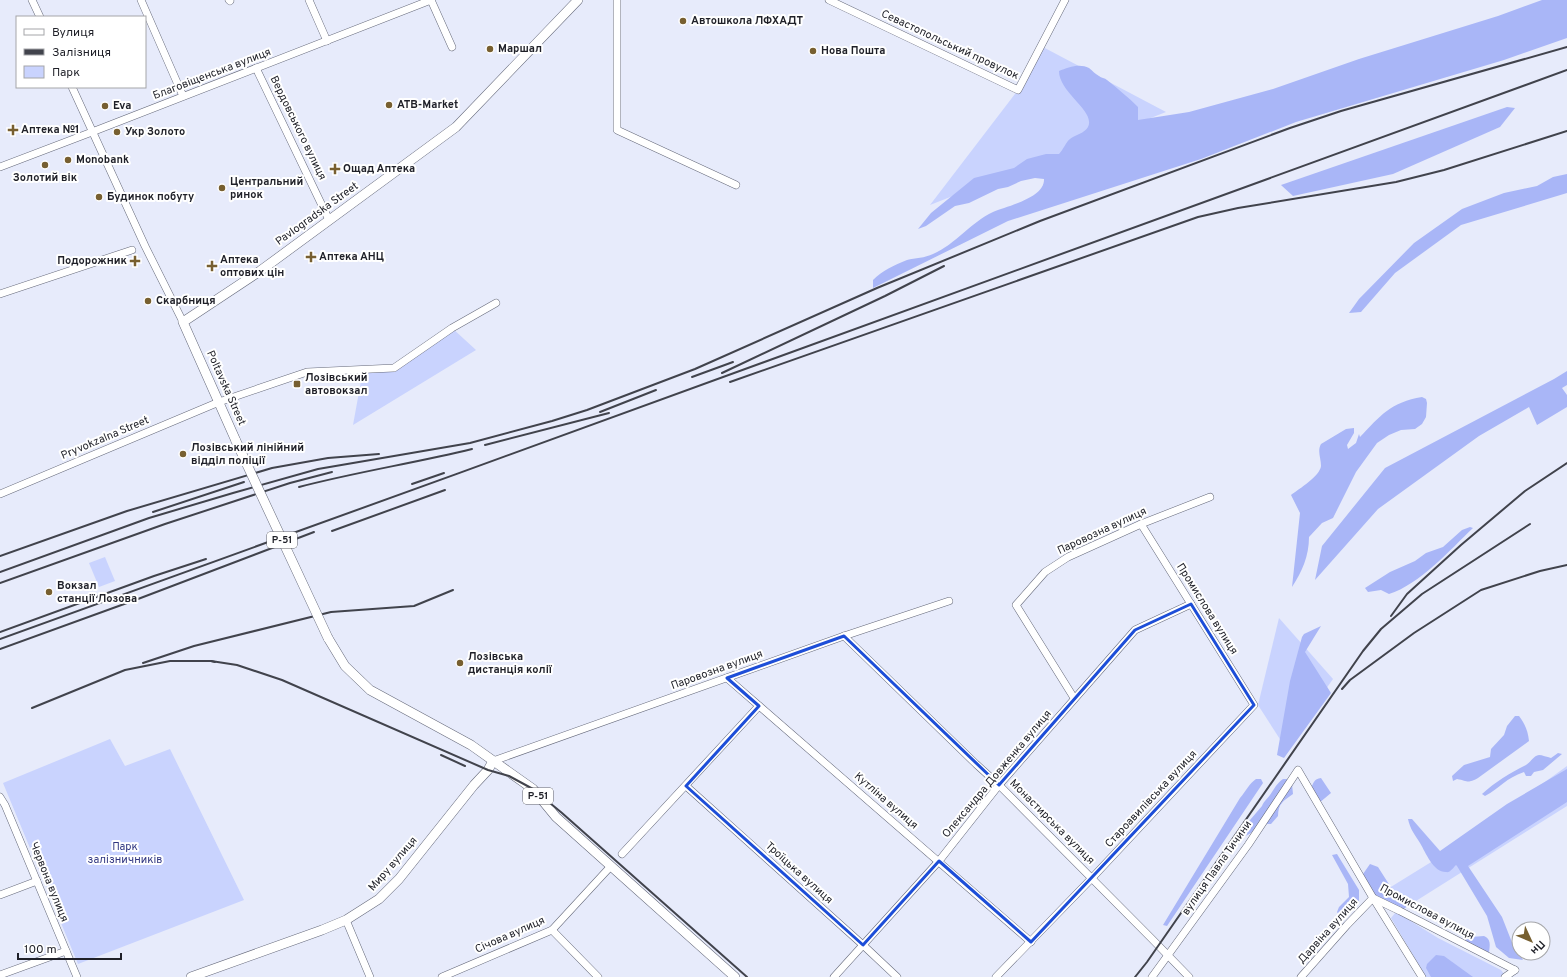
<svg xmlns="http://www.w3.org/2000/svg" width="1567" height="977" font-family="Overpass,sans-serif">
<style>
.green{fill:#c9d3fe}
.forest{fill:#a9b6f7}
.lines{fill:none;stroke-linecap:round;stroke-linejoin:round}
.minor-casing{stroke:#65697a;stroke-width:8}
.major-casing{stroke:#65697a;stroke-width:10}
.minor{stroke:#fff;stroke-width:7}
.major{stroke:#fff;stroke-width:9}
.rail{stroke:#41434c;stroke-width:2}
.major-bridge-casing{stroke:#65697a;stroke-width:10;stroke-linecap:butt}
.major-bridge{stroke:#fff;stroke-width:9}
.marked{fill:none;stroke:#1d4ed8;stroke-width:3;stroke-linejoin:round}
.poi-dot{fill:#775f30;stroke:#fff;stroke-width:1.5}
.labels{text-anchor:middle;dominant-baseline:central;stroke-width:4;stroke-linejoin:round;paint-order:stroke}
.shield{fill:#fff;stroke:#626368;stroke-width:1}
.shield-label{font-size:10px;font-weight:bold;fill:#1f2028}
.poi-label{font-size:11px;font-weight:bold;fill:#1f2028;stroke:#fff;text-anchor:start}
.street-label{font-size:11px;fill:#1f2028;stroke:#fff}
.park-label{font-size:11px;fill:#313781;stroke:#fff}
</style>
<rect width="100%" height="100%" fill="#e7ebfb"/>
<!-- green -->
<g class="green">
<polygon points="1041,46 1166,112 930,205 1018,90"/>
<polygon points="452,328 476,350 353,425 363,370 394,368"/>
<polygon points="105,557 115,581 99,587 89,563"/>
<polygon points="1279,618 1333,679 1285,747 1258,705"/>
<polygon points="110,739 125,766 170,749 244,900 78,964 3,783"/>
<polygon points="1567,766 1567,806 1400,911 1373,898 1449,851"/>
<polygon points="1396,912 1438,938 1501,970 1504,974 1500,977 1426,977 1391,918"/>
</g>
<!-- forest -->
<g class="forest">
<path d="M 1542,0 L 1567,0 L 1567,38 L 1504,60 L 1296,122 L 1201,159 L 1008,221 L 873,288 L 873,280 C 882,271 894,265 907,260 C 915,258 925,258 933,254 C 956,244 971,222 993,212 C 1007,206 1045,198 1044,179 L 1035,178 L 1021,181 L 1008,187 L 998,189 L 969,203 L 955,206 L 926,226 L 918,229 L 931,213 L 974,178 L 1014,168 L 1027,159 L 1046,154 L 1059,154 C 1063,150 1066,142 1070,139 C 1075,135 1085,133 1088,127 C 1096,111 1059,93 1059,71 C 1068,67 1080,63 1089,68 C 1093,71 1095,74 1099,76 C 1101,78 1105,78 1107,80 C 1118,89 1128,97 1138,107 L 1138,120 L 1189,112 L 1273,89 L 1359,59 L 1498,16 Z"/>
<polygon points="1507,107 1515,108 1500,127 1393,174 1293,196 1281,185"/>
<polygon points="1567,174 1567,193 1461,225 1395,273 1361,312 1349,313 1359,299 1414,243 1462,209 1504,193 1537,186 1553,177"/>
<polygon points="1567,371 1567,385 1562,388 1567,395 1567,407 1537,425 1529,407 1479,436 1378,509 1315,580 1322,546 1385,468 1554,379"/>
<path d="M 1422,397 L 1426,399 L 1427,403 L 1426,417 L 1422,424 L 1415,429 L 1401,430 L 1389,435 L 1377,443 L 1356,472 L 1333,518 L 1322,523 L 1309,537 C 1309,556 1302,572 1292,587 L 1300,513 L 1291,495 C 1299,489 1320,476 1321,466 C 1321,458 1317,451 1321,444 L 1346,429 L 1354,428 L 1354,433 L 1347,445 L 1348,449 L 1356,443 L 1359,434 L 1360,437 C 1380,416 1391,402 1422,397 Z"/>
<path d="M 1470,527 L 1473,528 C 1451,549 1419,585 1389,594 L 1381,590 L 1368,592 L 1365,588 L 1390,572 L 1415,561 L 1426,553 L 1443,547 L 1462,530 Z"/>
<polygon points="1321,626 1305,652 1331,693 1284,758 1277,755 1290,681 1302,637 1304,634"/>
<path d="M 1515,716 L 1519,716 C 1525,724 1528,731 1529,741 L 1478,778 C 1467,784 1468,781 1457,779 L 1453,781 L 1452,776 L 1464,765 L 1490,757 L 1491,749 L 1504,735 L 1507,726 Z"/>
<path d="M 1558,753 L 1562,754 L 1543,770 L 1534,772 L 1531,776 L 1526,776 L 1524,772 C 1506,778 1500,788 1485,796 L 1482,794 C 1495,782 1510,773 1526,765 C 1531,762 1533,756 1539,755 C 1542,755 1547,757 1551,758 Z"/>
<path d="M 1567,769 L 1567,802 L 1468,866 L 1502,917 L 1513,945 L 1523,960 L 1509,958 L 1496,947 L 1487,916 L 1457,866 L 1456,865 C 1453,868 1450,873 1446,872 C 1433,872 1426,853 1420,843 C 1415,835 1410,829 1408,819 L 1412,819 L 1440,851 L 1507,804 Z"/>
<path d="M 1321,778 L 1331,793 L 1319,803 L 1311,789 C 1313,783 1314,779 1321,778 Z"/>
<path d="M 1256,779 L 1261,779 L 1263,783 L 1167,926 L 1163,925 L 1240,798 C 1246,791 1249,784 1256,779 Z"/>
<path d="M 1283,779 L 1287,779 L 1292,784 L 1293,794 C 1283,801 1278,804 1278,816 L 1271,824 C 1253,824 1257,832 1245,836 L 1243,835 L 1244,827 L 1262,806 C 1264,801 1267,799 1270,795 C 1275,788 1276,784 1283,779 Z"/>
<polygon points="1337,854 1359,890 1359,903 1340,917 1337,912 1339,907 1349,897 1348,884 1332,855"/>
<polygon points="1370,864 1378,867 1392,889 1406,907 1404,909 1401,909 1375,895 1363,878 1363,874"/>
<path d="M 1484,936 C 1491,939 1490,945 1489,952 L 1487,953 L 1463,941 L 1471,937 Z"/>
<polygon points="1436,955 1444,956 1473,977 1431,977 1426,968 1427,964"/>
</g>
<g class="lines">
<defs>
<g id="minor">
<polyline points="32,0 40,17"/>
<polyline points="141,0 183,96"/>
<polyline points="229,0 230,1"/>
<polyline points="309,0 327,41"/>
<polyline points="431,0 452,47"/>
<polyline points="617,0 617,130 736,185"/>
<polyline points="829,0 1018,90 1065,0"/>
<polyline points="256,68 329,220"/>
<polyline points="72,87 145,246 183,322"/>
<polyline points="0,167 92,132 431,0"/>
<polyline points="0,294 132,250"/>
<polyline points="0,494 219,402 307,372 394,368 452,328 496,303"/>
<polyline points="844,636 976,764 999,785 1152,939 1189,977"/>
<polyline points="727,678 1031,942"/>
<polyline points="1074,698 1016,605 1045,572 1068,557 1141,524 1210,497"/>
<polyline points="493,761 844,636 949,601"/>
<polyline points="686,786 863,945 897,977"/>
<polyline points="0,797 5,805 77,977"/>
<polyline points="622,854 759,706"/>
<polyline points="0,895 37,881"/>
<polyline points="346,920 370,977"/>
<polyline points="552,930 598,977"/>
<polyline points="0,975 66,951"/>
<polyline points="442,977 552,930 611,866"/>
<polyline points="834,977 939,861 999,785 1135,630 1191,604"/>
<polyline points="996,977 1092,878 1254,705 1141,524"/>
<polyline points="1152,977 1248,845 1298,770 1373,898 1400,911 1515,970"/>
<polyline points="1301,977 1347,925 1373,898 1422,977"/>
<polyline points="1505,977 1515,970"/>
</g>
<g id="major">
<polyline points="236,441 183,322 260,271 456,127 578,0"/>
<polyline points="328,638 345,666 370,690 471,745 533,789 556,817 735,977"/>
<polyline points="191,977 322,930 346,920 379,899 399,879 474,785 488,770 493,761"/>
</g>
</defs>
<!-- minor casing -->
<use href="#minor" class="minor-casing"/>
<!-- major casing -->
<use href="#major" class="major-casing"/>
<!-- minor -->
<use href="#minor" class="minor"/>
<!-- major -->
<use href="#major" class="major"/>
<!-- rail -->
<g class="rail">
<polyline points="722,373 885,296 944,266"/>
<polyline points="692,377 733,362"/>
<polyline points="730,382 1198,217 1238,208 1396,182 1444,170 1567,131"/>
<polyline points="600,412 656,390"/>
<polyline points="485,445 609,413"/>
<polyline points="412,484 444,473"/>
<path d="M 299,487 C 356,472 415,463 472,449"/>
<polyline points="153,512 244,482"/>
<polyline points="332,531 445,490"/>
<polyline points="0,556 127,511 272,468 328,458 379,454"/>
<polyline points="0,572 149,518 233,493 318,469 470,443 552,421 587,410 695,369 877,288 1040,221 1290,128 1341,111 1567,47"/>
<polyline points="0,583 165,524 290,483 332,472"/>
<polyline points="1391,616 1407,594 1461,545 1525,491 1567,463"/>
<polyline points="0,632 154,576 206,559"/>
<path d="M 0,639 C 523,451 1045,259 1567,70"/>
<polyline points="0,649 138,599 314,532"/>
<polyline points="211,661 237,665 282,680 488,770 509,776 533,789 562,813 747,977"/>
<polyline points="143,663 194,646 331,612 414,606 453,590"/>
<polyline points="1342,689 1350,680 1414,633 1481,590 1540,571 1567,565"/>
<polyline points="32,708 125,670 170,661 211,661 215,662"/>
<polyline points="441,755 465,766"/>
<polyline points="1135,977 1147,962 1363,651 1381,629 1422,594 1530,524"/>
</g>
<defs>
<polyline id="major-bridge" points="236,441 328,638"/>
</defs>
<!-- major-bridge casing -->
<use href="#major-bridge" class="major-bridge-casing"/>
<!-- major-bridge -->
<use href="#major-bridge" class="major-bridge"/>
</g>
<!-- marked area -->
<path class="marked" d="M 1191,604 L 1254,705 L 1031,942 L 939,861 L 863,945 L 686,786 L 759,706 L 727,678 L 844,636 L 999,785 L 1135,630 Z"/>
<!-- markers -->
<g class="poi-dot">
<circle cx="683" cy="21" r="4"/>
<circle cx="490" cy="49" r="4"/>
<circle cx="813" cy="51" r="4"/>
<circle cx="389" cy="105" r="4"/>
<circle cx="105" cy="106" r="4"/>
<path d="M11 124h4v4h4v4h-4v4h-4v-4h-4v-4h4z"/>
<circle cx="117" cy="132" r="4"/>
<circle cx="68" cy="160" r="4"/>
<circle cx="45" cy="165" r="4"/>
<path d="M333 163h4v4h4v4h-4v4h-4v-4h-4v-4h4z"/>
<circle cx="222" cy="188" r="4"/>
<circle cx="99" cy="197" r="4"/>
<path d="M309 251h4v4h4v4h-4v4h-4v-4h-4v-4h4z"/>
<path d="M133 255h4v4h4v4h-4v4h-4v-4h-4v-4h4z"/>
<path d="M210 260h4v4h4v4h-4v4h-4v-4h-4v-4h4z"/>
<circle cx="148" cy="301" r="4"/>
<rect x="293" y="380" width="8" height="8" rx="2"/>
<circle cx="183" cy="454" r="4"/>
<circle cx="49" cy="592" r="4"/>
<circle cx="460" cy="663" r="4"/>
</g>
<g class="labels">
<!-- shield labels -->
<g class="shield">
<rect x="267" y="532" width="30" height="16" rx="3"/>
<rect x="523" y="788" width="30" height="16" rx="3"/>
</g>
<g class="shield-label">
<text x="282" y="540">Р-51</text>
<text x="538" y="796">Р-51</text>
</g>
<!-- poi labels -->
<g class="poi-label">
<text x="691" y="21">Автошкола ЛФХАДТ</text>
<text x="498" y="49">Маршал</text>
<text x="821" y="51">Нова Пошта</text>
<text x="397" y="105">ATB-Market</text>
<text x="113" y="106">Eva</text>
<text x="21" y="130">Аптека №1</text>
<text x="125" y="132">Укр Золото</text>
<text x="76" y="160">Monobank</text>
<text x="343" y="169">Ощад Аптека</text>
<text x="45" y="178" text-anchor="middle">Золотий вік</text>
<text x="230" y="182">Центральний<tspan x="230" dy="13">ринок</tspan></text>
<text x="107" y="197">Будинок побуту</text>
<text x="319" y="257">Аптека АНЦ</text>
<text x="220" y="260">Аптека<tspan x="220" dy="13">оптових цін</tspan></text>
<text x="127" y="261" text-anchor="end">Подорожник</text>
<text x="156" y="301">Скарбниця</text>
<text x="305" y="378">Лозівський<tspan x="305" dy="13">автовокзал</tspan></text>
<text x="191" y="448">Лозівський лінійний<tspan x="191" dy="13">відділ поліції</tspan></text>
<text x="57" y="586">Вокзал<tspan x="57" dy="13">станції Лозова</tspan></text>
<text x="468" y="657">Лозівська<tspan x="468" dy="13">дистанція колії</tspan></text>
</g>
<!-- street labels -->
<g class="street-label">
<text transform="translate(950 45) rotate(25)">Севастопольський провулок</text>
<text transform="translate(212 74) rotate(-21)">Благовіщенська вулиця</text>
<text transform="translate(298 128) rotate(64)">Вердовського вулиця</text>
<text transform="translate(317 214) rotate(-36)">Pavlogradska Street</text>
<text transform="translate(226 388) rotate(66)">Poltavska Street</text>
<text transform="translate(105 438) rotate(-23)">Pryvokzalna Street</text>
<text transform="translate(1102 531) rotate(-25)">Паровозна вулиця</text>
<text transform="translate(1207 609) rotate(58)">Промислова вулиця</text>
<text transform="translate(717 670) rotate(-20)">Паровозна вулиця</text>
<text transform="translate(997 774) rotate(-50)">Олександра Довженка вулиця</text>
<text transform="translate(1151 799) rotate(-47)">Староавилівська вулиця</text>
<text transform="translate(886 801) rotate(41)">Кутліна вулиця</text>
<text transform="translate(1052 822) rotate(45)">Монастирська вулиця</text>
<text transform="translate(393 864) rotate(-49)">Миру вулиця</text>
<text transform="translate(1217 868) rotate(-55)">вулиця Павла Тичини</text>
<text transform="translate(799 873) rotate(42)">Троїцька вулиця</text>
<text transform="translate(49 882) rotate(68)">Червона вулиця</text>
<text transform="translate(1427 912) rotate(28)">Промислова вулиця</text>
<text transform="translate(1328 931) rotate(-48)">Дарвіна вулиця</text>
<text transform="translate(510 935) rotate(-24)">Січова вулиця</text>
</g>
<!-- park labels -->
<g class="park-label">
<text x="125" y="847">Парк<tspan x="125" dy="13">залізничників</tspan></text>
</g>
</g>
<!-- legend -->
<rect x="16" y="16" width="130" height="72" fill="#ffffff" stroke="#a5a6a9"/>
<rect x="24" y="29" width="20" height="6" fill="#ffffff" stroke="#a5a6a9"/>
<text x="52" y="36" font-size="12" fill="#1f2028">Вулиця</text>
<rect x="24" y="49" width="20" height="6" fill="#41434c" stroke="#a5a6a9"/>
<text x="52" y="56" font-size="12" fill="#1f2028">Залізниця</text>
<rect x="24" y="66" width="20" height="12" fill="#c9d3fe" stroke="#a5a6a9"/>
<text x="52" y="76" font-size="12" fill="#1f2028">Парк</text>
<!-- north arrow -->
<g transform="translate(1531 941) rotate(134)"><circle r="19" fill="#ffffff" stroke="#a5a6a9"/>
<path d="M0-3L7 15L0 10L-7 15Z" fill="#775f30"/>
<text y="-6" font-size="11" font-weight="bold" text-anchor="middle" fill="#1f2028">Пн</text>
</g>
<!-- scale -->
<path d="M18 953v6h103v-6" fill="none" stroke="#1f2028" stroke-width="2"/>
<text x="24" y="953" font-size="12" fill="#1f2028" stroke="#ffffff" stroke-width="3" paint-order="stroke">100 m</text>
</svg>
